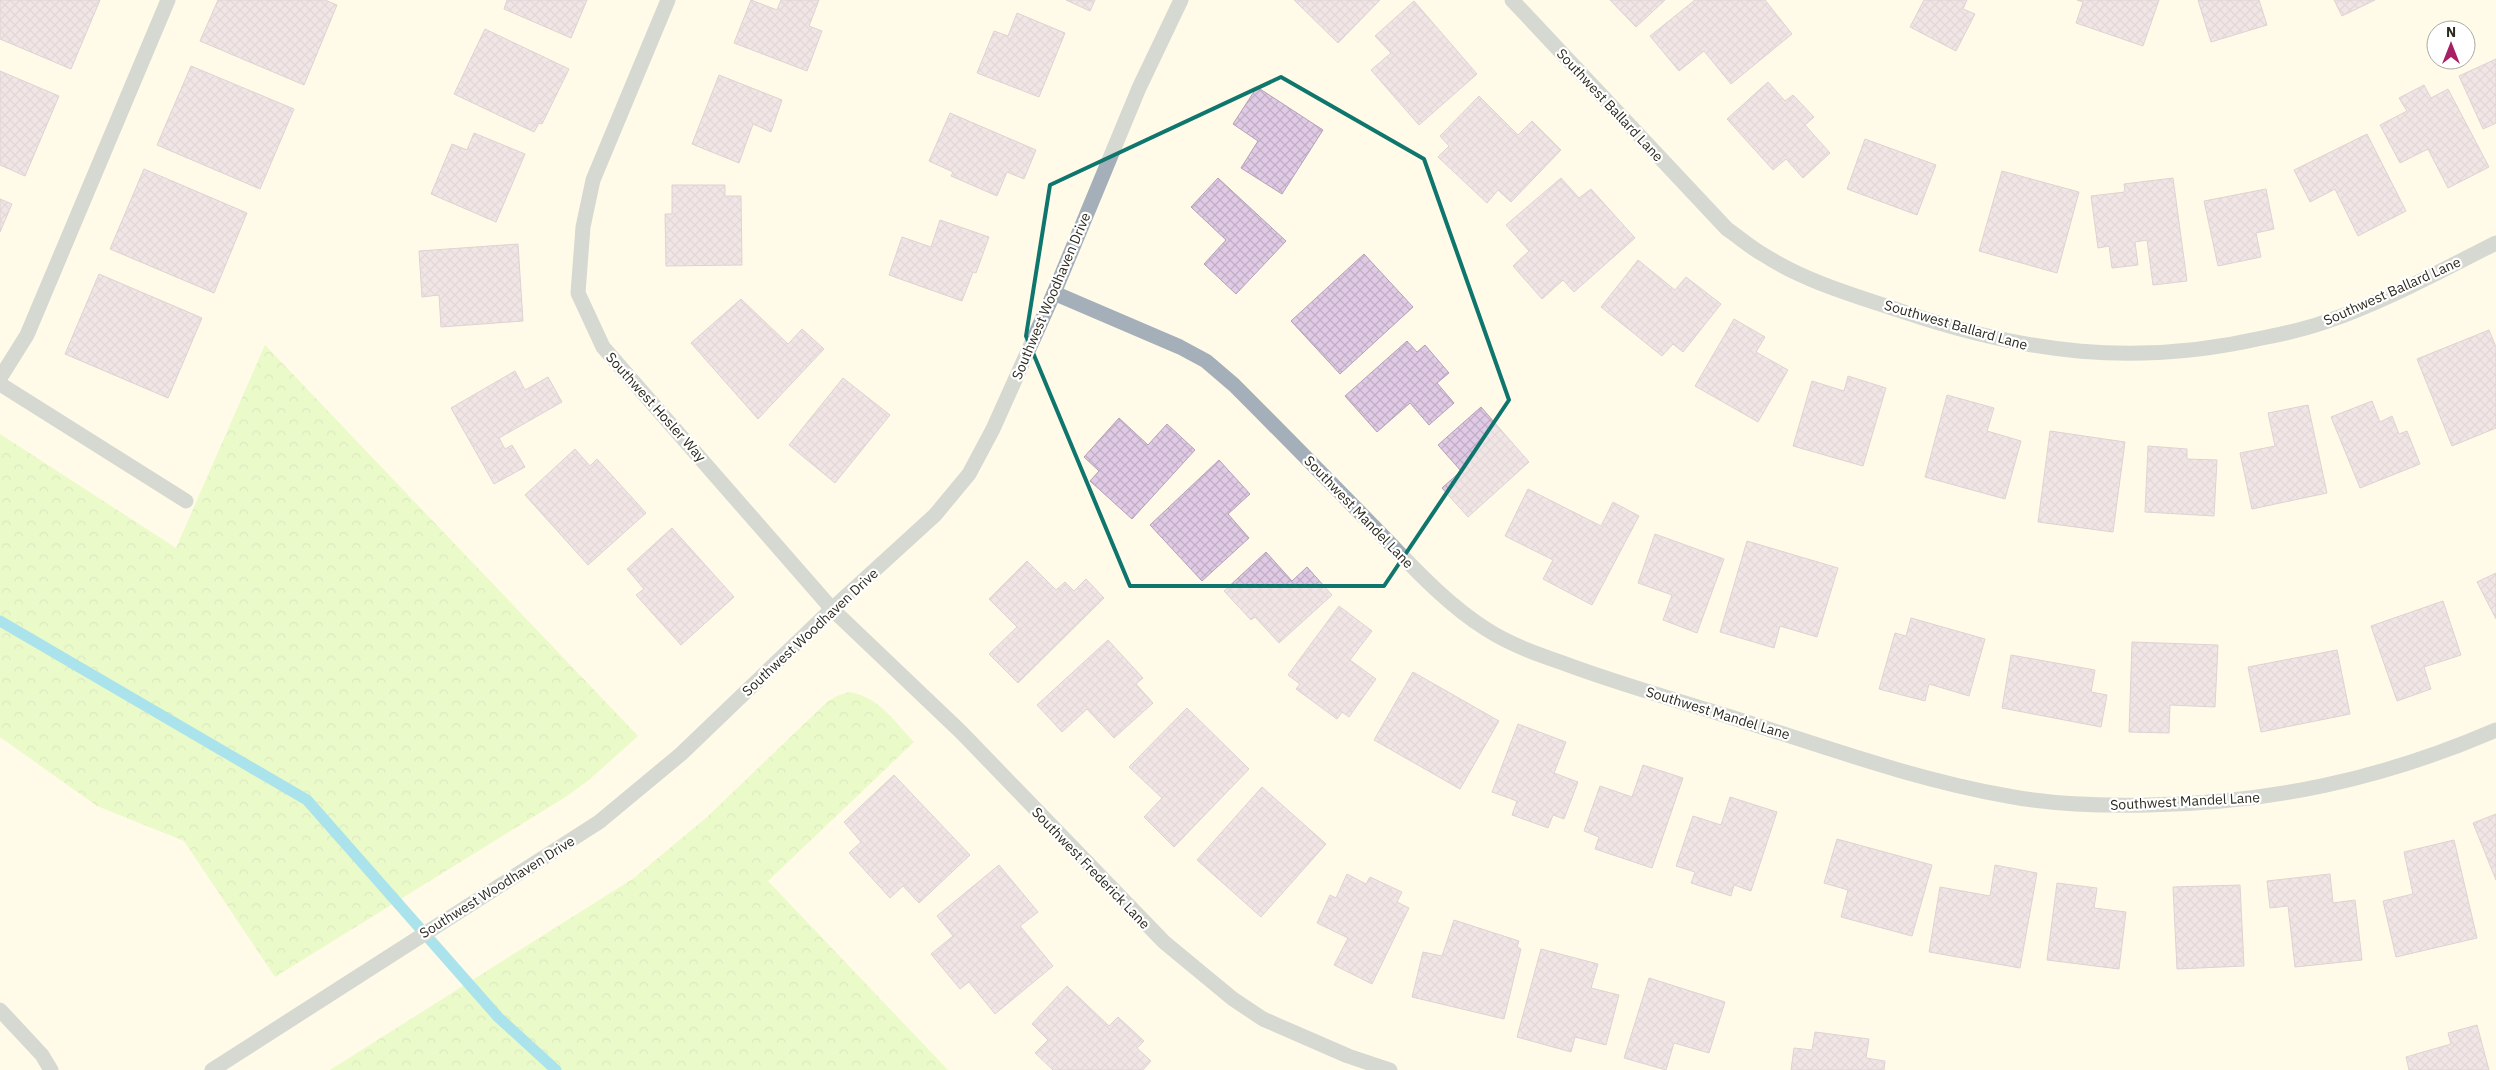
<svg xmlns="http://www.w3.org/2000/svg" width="2496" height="1070" font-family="'IBM Plex Sans',sans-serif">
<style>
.forest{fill:url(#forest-crowns)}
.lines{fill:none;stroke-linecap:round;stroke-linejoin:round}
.stream{stroke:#43c6f2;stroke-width:11}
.building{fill:url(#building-cross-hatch);stroke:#b6a1ba}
.lane{stroke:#a4afb9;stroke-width:15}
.street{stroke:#a4afb9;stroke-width:15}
.marked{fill:none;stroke:#0f766e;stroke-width:4;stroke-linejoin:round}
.labels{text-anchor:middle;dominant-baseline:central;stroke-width:4.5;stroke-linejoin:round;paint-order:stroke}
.street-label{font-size:14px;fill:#2c2a1e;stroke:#fff}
</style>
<defs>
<pattern id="forest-crowns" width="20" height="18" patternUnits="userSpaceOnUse" patternTransform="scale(1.25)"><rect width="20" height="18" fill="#d0f8a5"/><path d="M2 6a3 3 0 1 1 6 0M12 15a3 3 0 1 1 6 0" fill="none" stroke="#b3d58e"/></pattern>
<pattern id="building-cross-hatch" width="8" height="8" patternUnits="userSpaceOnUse" patternTransform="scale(1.25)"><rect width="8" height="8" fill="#e0cae5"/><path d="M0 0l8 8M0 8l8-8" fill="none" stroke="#c0aec4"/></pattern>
</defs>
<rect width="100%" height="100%" fill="#fffbe8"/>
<!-- forest -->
<g class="forest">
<polygon points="265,345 638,736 589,780 567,796 275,977 184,841 97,806 0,737 0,434 176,548"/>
<path d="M 849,692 C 878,696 895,722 914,742 L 768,881 L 948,1070 L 330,1070 L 634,878 L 707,817 L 827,702 L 839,695 Z"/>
</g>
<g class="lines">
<!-- stream -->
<polyline class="stream" points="0,621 307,800 498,1017 556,1070"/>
</g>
<!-- building -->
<g class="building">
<polygon points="0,0 100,0 71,69 0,39"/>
<polygon points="218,0 325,0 337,5 304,85 200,41"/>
<polygon points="507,0 587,0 571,38 504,9"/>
<polygon points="751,0 777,10 781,0 819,0 809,26 822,31 807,71 734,43"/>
<polygon points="1066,0 1095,0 1090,11"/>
<polygon points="1294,0 1380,0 1338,43"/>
<polygon points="1610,0 1665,0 1636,27"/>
<polygon points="1695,0 1765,0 1792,34 1731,84 1704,51 1679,71 1650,36"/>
<polygon points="1924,0 1967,0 1963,9 1975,14 1956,51 1910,27"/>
<polygon points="2077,0 2159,0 2143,46 2076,23 2083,2"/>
<polygon points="2198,0 2259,0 2267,25 2211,42"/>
<polygon points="2334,0 2375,0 2342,16"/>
<polygon points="1414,1 1477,74 1419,125 1371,70 1391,53 1375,36"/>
<polygon points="1017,13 1065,33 1039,97 977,73 994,31 1008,36"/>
<polygon points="485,29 569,69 542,124 539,123 534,132 454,94"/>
<polygon points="2496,59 2496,123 2483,129 2459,76"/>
<polygon points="191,66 294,109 260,189 157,145"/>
<polygon points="0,71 59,96 25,176 0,165"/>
<polygon points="719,75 782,100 771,132 753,124 739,163 692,144"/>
<polygon points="1768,82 1785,101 1793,95 1814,117 1805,125 1830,153 1803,178 1786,159 1773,170 1727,119"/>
<polygon points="2424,85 2431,98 2448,89 2489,167 2448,188 2428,149 2400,163 2380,125 2407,111 2399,98"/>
<polygon points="1257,87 1323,130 1282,194 1241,168 1258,141 1233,124"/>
<polygon points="1479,96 1518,135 1532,121 1561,150 1511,202 1498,190 1487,203 1438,157 1449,146 1440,136"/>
<polygon points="950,113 1036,150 1024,179 1007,172 997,196 951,176 953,172 929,161"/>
<polygon points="474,133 525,154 496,222 431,194 452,144 467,150"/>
<polygon points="2367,134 2406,211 2358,236 2335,189 2310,202 2294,170"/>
<polygon points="1865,139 1936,165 1917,215 1847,189"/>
<polygon points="144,169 247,213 214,293 110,249"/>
<polygon points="2002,171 2079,192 2057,273 1979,251"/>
<polygon points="1218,178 1286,241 1236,294 1204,264 1226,240 1191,207"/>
<polygon points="1561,178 1579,198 1591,189 1635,238 1574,292 1563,280 1542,299 1513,266 1529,251 1506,225"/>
<polygon points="2173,178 2187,281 2153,285 2147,240 2135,242 2138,265 2112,268 2109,246 2098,248 2091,196 2125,192 2124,184"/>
<polygon points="672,185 725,185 725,196 741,196 742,265 666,266 665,214 672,214"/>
<polygon points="2266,189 2274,229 2256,233 2261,257 2218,266 2204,201"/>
<polygon points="0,199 12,204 0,232"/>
<polygon points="940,220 989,237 976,273 973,272 962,301 889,275 902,237 931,247"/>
<polygon points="518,244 523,321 441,327 439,295 422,297 419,251"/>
<polygon points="1364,254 1413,307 1340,374 1291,321"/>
<polygon points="1638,260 1675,290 1686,277 1721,304 1683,352 1673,344 1662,356 1601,307"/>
<polygon points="99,274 202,318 168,398 65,354"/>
<polygon points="741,299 788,344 802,329 824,349 758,419 691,343"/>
<polygon points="1734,319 1765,337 1756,352 1788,370 1758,422 1695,386"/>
<polygon points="2489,330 2496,347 2496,428 2452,446 2417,359"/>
<polygon points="1407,341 1417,352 1425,345 1449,373 1437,383 1454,403 1429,425 1410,403 1377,432 1345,396"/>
<polygon points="515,371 525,390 548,377 562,402 499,438 505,449 512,445 525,467 494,484 451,408"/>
<polygon points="1848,376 1886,388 1863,466 1793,446 1812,381 1844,391"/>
<polygon points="843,378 890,415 835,483 789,445"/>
<polygon points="1947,395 1994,408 1987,431 2021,441 2005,499 1925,477"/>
<polygon points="2372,401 2380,422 2392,416 2399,434 2407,431 2420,464 2360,488 2331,417"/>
<polygon points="2308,405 2327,493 2252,509 2240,453 2275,446 2268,413"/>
<polygon points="1481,407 1529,462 1468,517 1442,488 1461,471 1438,445"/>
<polygon points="1119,418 1148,445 1167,424 1195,450 1132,519 1090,481 1099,471 1084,457"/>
<polygon points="2050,431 2125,442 2113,532 2038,522"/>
<polygon points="2148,446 2187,449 2187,459 2217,460 2214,516 2145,512"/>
<polygon points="575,449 590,466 597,459 646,513 588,565 525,495"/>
<polygon points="1219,460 1250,494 1228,514 1249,538 1202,581 1150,525"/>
<polygon points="1528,489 1601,526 1613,502 1639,516 1592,605 1543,579 1553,560 1505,536"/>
<polygon points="672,528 734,597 681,645 636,595 644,589 627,569"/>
<polygon points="1655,534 1724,559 1697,633 1663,620 1672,595 1638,583"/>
<polygon points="1747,541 1838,568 1817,637 1780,626 1774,648 1720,632"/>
<polygon points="1266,552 1292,581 1307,567 1332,595 1279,643 1255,617 1251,620 1224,591"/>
<polygon points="1027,561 1056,590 1065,582 1074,591 1086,579 1104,598 1018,683 989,654 1017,627 989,599"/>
<polygon points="2496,573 2496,619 2477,582"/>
<polygon points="2443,601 2461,655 2424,667 2431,689 2397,701 2371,626"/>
<polygon points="1339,606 1372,631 1350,660 1376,679 1349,717 1342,712 1337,719 1296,689 1300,684 1288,675"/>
<polygon points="1911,618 1985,639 1969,696 1929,684 1925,701 1879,689 1895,633 1906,636"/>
<polygon points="1108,640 1143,678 1136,684 1153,703 1114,738 1087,709 1062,732 1037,705"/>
<polygon points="2132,642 2218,645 2215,707 2170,705 2169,733 2129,732"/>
<polygon points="2337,650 2350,714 2261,732 2248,667"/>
<polygon points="2011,655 2095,670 2091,692 2107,695 2101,727 2002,708"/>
<polygon points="1413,672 1499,721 1460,789 1374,740"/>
<polygon points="1187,708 1249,769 1174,847 1144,817 1162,798 1129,767"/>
<polygon points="1518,724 1566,742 1554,773 1578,782 1564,819 1553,815 1548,828 1512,815 1517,801 1492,792"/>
<polygon points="1643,765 1683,778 1652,868 1595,849 1599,837 1584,831 1600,786 1632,797"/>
<polygon points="894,775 970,855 919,903 903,886 890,898 849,853 861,842 844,822"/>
<polygon points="1262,787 1326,844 1261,917 1197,860"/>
<polygon points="1730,797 1777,812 1751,891 1734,885 1731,896 1691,883 1695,872 1676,866 1693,816 1721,825"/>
<polygon points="2496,814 2496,880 2473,823"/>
<polygon points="1837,839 1932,865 1912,936 1841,917 1848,890 1824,883"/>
<polygon points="2454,840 2477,938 2396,957 2383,901 2413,894 2404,852"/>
<polygon points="999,865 1038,912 1020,926 1053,966 995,1014 969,982 960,989 931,954 953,936 937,916"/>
<polygon points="1995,865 2037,873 2020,968 1929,952 1940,887 1990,896"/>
<polygon points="1347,874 1366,884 1370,877 1402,892 1397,902 1409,908 1372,984 1334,965 1348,938 1317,923 1330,895 1336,898"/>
<polygon points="2330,874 2333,903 2355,900 2362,960 2295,967 2288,906 2270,908 2267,881"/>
<polygon points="2057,883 2097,888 2094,908 2126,912 2119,969 2047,960"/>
<polygon points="2240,885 2244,966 2177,969 2173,887"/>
<polygon points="1454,920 1519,941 1517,947 1521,949 1504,1019 1412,997 1423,952 1442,956"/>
<polygon points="1541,949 1598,964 1591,988 1619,995 1606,1045 1575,1037 1571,1052 1517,1037"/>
<polygon points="1649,978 1725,1002 1709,1053 1674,1043 1666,1070 1624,1058"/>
<polygon points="1067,986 1109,1026 1118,1017 1144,1041 1137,1048 1151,1061 1143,1070 1053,1070 1035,1053 1048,1040 1032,1024"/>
<polygon points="2477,1025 2489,1070 2409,1070 2406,1057 2451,1044 2448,1033"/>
<polygon points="1815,1032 1869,1039 1866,1058 1885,1061 1884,1070 1791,1070 1794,1048 1812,1050"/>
</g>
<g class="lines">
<!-- lane -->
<g class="lane">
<polyline points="0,378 27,335 168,0"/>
<polyline points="0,384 186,501"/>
<polyline points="0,1010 42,1055 51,1070"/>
</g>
<!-- street -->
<g class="street">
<polyline points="668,0 593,180 583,227 578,293 603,347 832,609 961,732 1164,942 1233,999 1263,1019 1348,1056 1390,1070"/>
<path d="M 1512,0 L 1727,229 C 1739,237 1751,248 1764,255 C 1806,282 1857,296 1904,312 C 2026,353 2135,367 2262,338 C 2283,334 2305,329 2325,322 C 2384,302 2440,271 2496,243"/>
<path d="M 1054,293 L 1180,347 L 1206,361 L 1234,385 C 1282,433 1330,482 1377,530 C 1411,565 1445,603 1486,629 C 1511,645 1537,654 1563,663 C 1616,683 1670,698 1724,715 C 1818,744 1911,779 2008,796 C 2054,805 2102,806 2148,805 C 2271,803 2383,779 2496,730"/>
<polyline points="212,1070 599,822 681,754 832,609 935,515 969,474 993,429 1054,293 1139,88 1181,0"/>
</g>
</g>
<!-- marked area -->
<path d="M0 0H2496V1070H0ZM 1281,77 L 1424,159 L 1509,400 L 1384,586 L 1130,586 L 1026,336 L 1050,185 Z" fill="#fffbe8" fill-opacity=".55" fill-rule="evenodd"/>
<path class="marked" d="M 1281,77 L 1424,159 L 1509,400 L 1384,586 L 1130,586 L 1026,336 L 1050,185 Z"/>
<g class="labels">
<!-- street labels -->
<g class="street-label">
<text transform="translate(1610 105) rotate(47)">Southwest Ballard Lane</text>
<text transform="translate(2392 291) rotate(-24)">Southwest Ballard Lane</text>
<text transform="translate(1051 296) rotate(-67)">Southwest Woodhaven Drive</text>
<text transform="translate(1956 325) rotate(16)">Southwest Ballard Lane</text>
<text transform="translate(656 407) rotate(48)">Southwest Hosler Way</text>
<text transform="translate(1359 512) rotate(46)">Southwest Mandel Lane</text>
<text transform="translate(810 632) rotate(-43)">Southwest Woodhaven Drive</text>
<text transform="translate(1718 713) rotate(17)">Southwest Mandel Lane</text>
<text transform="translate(2185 801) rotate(-3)">Southwest Mandel Lane</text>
<text transform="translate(1091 868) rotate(46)">Southwest Frederick Lane</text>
<text transform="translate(497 887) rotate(-32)">Southwest Woodhaven Drive</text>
</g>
</g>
<!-- north arrow -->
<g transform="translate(2451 45)"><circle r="24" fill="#ffffff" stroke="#abaaa5"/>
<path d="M0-4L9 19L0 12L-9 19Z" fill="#a91f63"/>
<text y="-8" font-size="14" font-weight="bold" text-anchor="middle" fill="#2c2a1e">N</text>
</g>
</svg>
